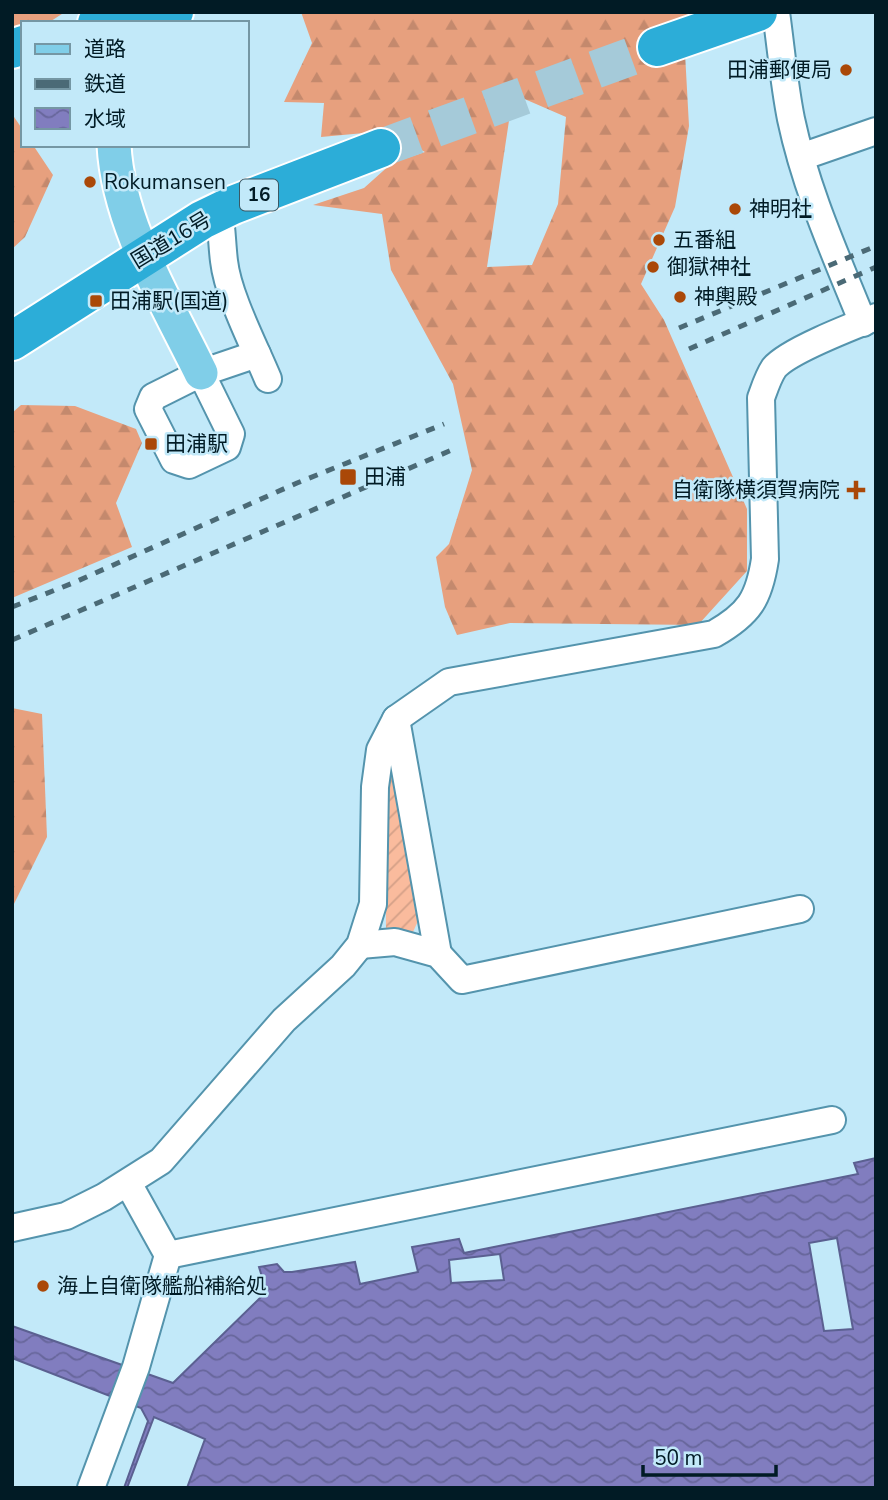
<svg xmlns="http://www.w3.org/2000/svg" width="888" height="1500" font-family="'Nunito Sans','Noto Sans JP',sans-serif">
<style>
.forest{fill:url(#forest-firs);fill-rule:evenodd}
.garden{fill:url(#garden-furrows)}
.water{fill:url(#water-waves);stroke:#5b6091;stroke-width:2;fill-rule:evenodd}
.lines{fill:none;stroke-linecap:round;stroke-linejoin:round}
.highway-tunnel{stroke:#a5cad9;stroke-width:38;stroke-dasharray:38 19;stroke-linecap:butt}
.minor-casing{stroke:#5494ad;stroke-width:30}
.major-casing{stroke:#fff;stroke-width:37}
.highway-casing{stroke:#fff;stroke-width:42}
.minor{stroke:#fff;stroke-width:26}
.major{stroke:#80cee8;stroke-width:33}
.highway{stroke:#2cadd8;stroke-width:38}
.rail{stroke:#4b6a76;stroke-width:5;stroke-dasharray:9 9;stroke-linecap:butt}
.poi-dot{fill:#aa4808;stroke:#c2e9f9;stroke-width:2.5}
.labels{text-anchor:middle;dominant-baseline:central;stroke-width:5;stroke-linejoin:round;paint-order:stroke}
.shield{fill:#c2e9f9;stroke:#3b5965;stroke-width:2}
.shield-label{font-size:19px;font-weight:bold;fill:#011b25}
.poi-label{font-size:21px;fill:#011b25;stroke:#c2e9f9;text-anchor:start}
.street-label{font-size:21px;fill:#011b25;stroke:#c2e9f9}
</style>
<defs>
<pattern id="forest-firs" width="22" height="20" patternUnits="userSpaceOnUse" patternTransform="scale(1.75)"><rect width="22" height="20" fill="#e7a07e"/><path d="M5 1l3.5 6h-7zM16 11l3.5 6h-7z" fill="#c4896d"/></pattern>
<pattern id="garden-furrows" width="10" height="10" patternUnits="userSpaceOnUse" patternTransform="scale(1.75)"><rect width="10" height="10" fill="#fabb9d"/><path d="M-1 1l2-2M0 10L10 0M9 11l2-2" fill="none" stroke="#d4a087"/></pattern>
<pattern id="water-waves" width="16" height="10" patternUnits="userSpaceOnUse" patternTransform="scale(1.75)"><rect width="16" height="10" fill="#817dbf"/><path d="M0 5q4-4 8 0t8 0" fill="none" stroke="#67669b"/></pattern>
</defs>
<rect width="100%" height="100%" fill="#c2e9f9"/>
<!-- forest -->
<g class="forest">
<polygon points="12,12 65,12 48,23 23,23 23,39 12,45"/>
<path d="M 301,12 L 689,12 L 685,53 L 689,126 L 675,207 L 641,284 L 664,320 L 747,509 L 747,571 L 698,625 L 510,623 L 457,635 L 445,607 L 436,557 L 449,544 L 472,470 L 453,384 L 391,270 L 382,214 L 313,205 L 364,188 L 392,163 L 425,152 L 386,131 L 321,137 L 324,103 L 284,102 L 312,43 ZM 513,94 L 566,117 L 558,204 L 532,265 L 487,267 Z"/>
<polygon points="12,114 23,130 23,145 33,145 53,175 25,237 12,249"/>
<polygon points="21,405 75,406 136,429 142,443 116,503 132,547 12,598 12,413"/>
<polygon points="12,708 42,714 47,837 12,908"/>
</g>
<!-- garden -->
<polygon class="garden" points="390,772 397,777 422,912 413,932 386,930 385,775"/>
<!-- water -->
<path class="water" d="M 876,1158 L 876,1488 L 187,1488 L 205,1439 L 154,1417 L 127,1488 L 124,1488 L 148,1421 L 141,1408 L 12,1358 L 12,1326 L 173,1383 L 264,1294 L 266,1290 L 259,1267 L 277,1264 L 284,1272 L 292,1272 L 355,1262 L 360,1284 L 418,1272 L 412,1247 L 459,1239 L 464,1253 L 858,1174 L 854,1163 ZM 837,1238 L 853,1329 L 824,1331 L 809,1243 ZM 500,1254 L 504,1280 L 451,1283 L 449,1260 Z"/>
<g class="lines">
<!-- highway-tunnel -->
<polyline class="highway-tunnel" points="381,148 657,47"/>
<defs>
<g id="minor">
<path d="M 776,12 C 781,48 784,84 791,119 C 806,190 836,256 863,323"/>
<polyline points="801,157 876,131"/>
<path d="M 219,212 C 222,228 222,245 224,261 C 228,296 254,345 268,379"/>
<polygon points="201,373 231,434 227,447 189,465 174,460 148,409 153,397"/>
<polyline points="201,373 257,354"/>
<polyline points="396,719 438,954"/>
<polyline points="360,945 395,942 438,954 462,980 800,909"/>
<path d="M 12,1228 L 66,1216 L 104,1197 L 161,1161 L 284,1020 L 343,966 L 360,945 L 373,904 L 375,787 L 380,750 L 396,719 L 449,682 L 714,634 C 749,614 759,599 765,559 L 761,398 C 765,387 768,377 774,368 C 788,351 853,326 876,317"/>
<polyline points="168,1255 832,1120"/>
<polyline points="91,1488 136,1367 168,1255 128,1183"/>
</g>
<path id="major" d="M 114,145 C 118,224 167,303 201,373"/>
<g id="highway">
<polyline points="97,23 174,12"/>
<polyline points="657,47 758,12"/>
<polyline points="12,49 23,45"/>
<polyline points="12,341 202,220 233,205 381,148"/>
</g>
</defs>
<!-- minor casing -->
<use href="#minor" class="minor-casing"/>
<!-- major casing -->
<use href="#major" class="major-casing"/>
<!-- highway casing -->
<use href="#highway" class="highway-casing"/>
<!-- minor -->
<use href="#minor" class="minor"/>
<!-- major -->
<use href="#major" class="major"/>
<!-- highway -->
<use href="#highway" class="highway"/>
<!-- rail -->
<g class="rail">
<polyline points="679,328 876,246"/>
<polyline points="689,349 876,267"/>
<polyline points="12,607 73,583 297,483 444,424"/>
<polyline points="12,640 454,449"/>
</g>
</g>
<!-- markers -->
<g class="poi-dot">
<circle cx="846" cy="70" r="7"/>
<circle cx="90" cy="182" r="7"/>
<circle cx="735" cy="209" r="7"/>
<circle cx="659" cy="240" r="7"/>
<circle cx="653" cy="267" r="7"/>
<circle cx="680" cy="297" r="7"/>
<rect x="89" y="294" width="14" height="14" rx="3.5"/>
<rect x="144" y="437" width="14" height="14" rx="3.5"/>
<rect x="339" y="468" width="18" height="18" rx="3.5"/>
<path d="M852.5 479.5h7v7h7v7h-7v7h-7v-7h-7v-7h7z"/>
<circle cx="43" cy="1286" r="7"/>
</g>
<g class="labels">
<!-- shield labels -->
<rect class="shield" x="240" y="179.5" width="38" height="31" rx="5"/>
<g class="shield-label">
<text x="259" y="195">16</text>
</g>
<!-- poi labels -->
<g class="poi-label">
<text x="832" y="70" text-anchor="end">田浦郵便局</text>
<text x="104" y="182">Rokumansen</text>
<text x="749" y="209">神明社</text>
<text x="673" y="240">五番組</text>
<text x="667" y="267">御獄神社</text>
<text x="694" y="297">神輿殿</text>
<text x="110" y="301">田浦駅(国道)</text>
<text x="165" y="444">田浦駅</text>
<text x="364" y="477">田浦</text>
<text x="840" y="490" text-anchor="end">自衛隊横須賀病院</text>
<text x="57" y="1286">海上自衛隊艦船補給処</text>
</g>
<!-- street labels -->
<g class="street-label">
<text transform="translate(171 240) rotate(-31)">国道16号</text>
</g>
</g>
<!-- border -->
<rect width="888" height="1500" fill="none" stroke="#011b25" stroke-width="28"/>
<!-- legend -->
<rect x="21" y="21" width="228" height="126" fill="#c2e9f9" stroke="#7597a4" stroke-width="2"/>
<rect x="35" y="44" width="35" height="10" fill="#80cee8" stroke="#7597a4" stroke-width="2"/>
<text x="84" y="56" font-size="21" fill="#011b25">道路</text>
<rect x="35" y="79" width="35" height="10" fill="#4b6a76" stroke="#7597a4" stroke-width="2"/>
<text x="84" y="91" font-size="21" fill="#011b25">鉄道</text>
<rect x="35" y="108" width="35" height="21" fill="url(#water-waves)" stroke="#7597a4" stroke-width="2"/>
<text x="84" y="126" font-size="21" fill="#011b25">水域</text>
<!-- scale -->
<path d="M643 1465v10h133v-10" fill="none" stroke="#011b25" stroke-width="3.5"/>
<text x="654" y="1465" font-size="21" fill="#011b25" stroke="#c2e9f9" stroke-width="5" paint-order="stroke">50 m</text>
</svg>
